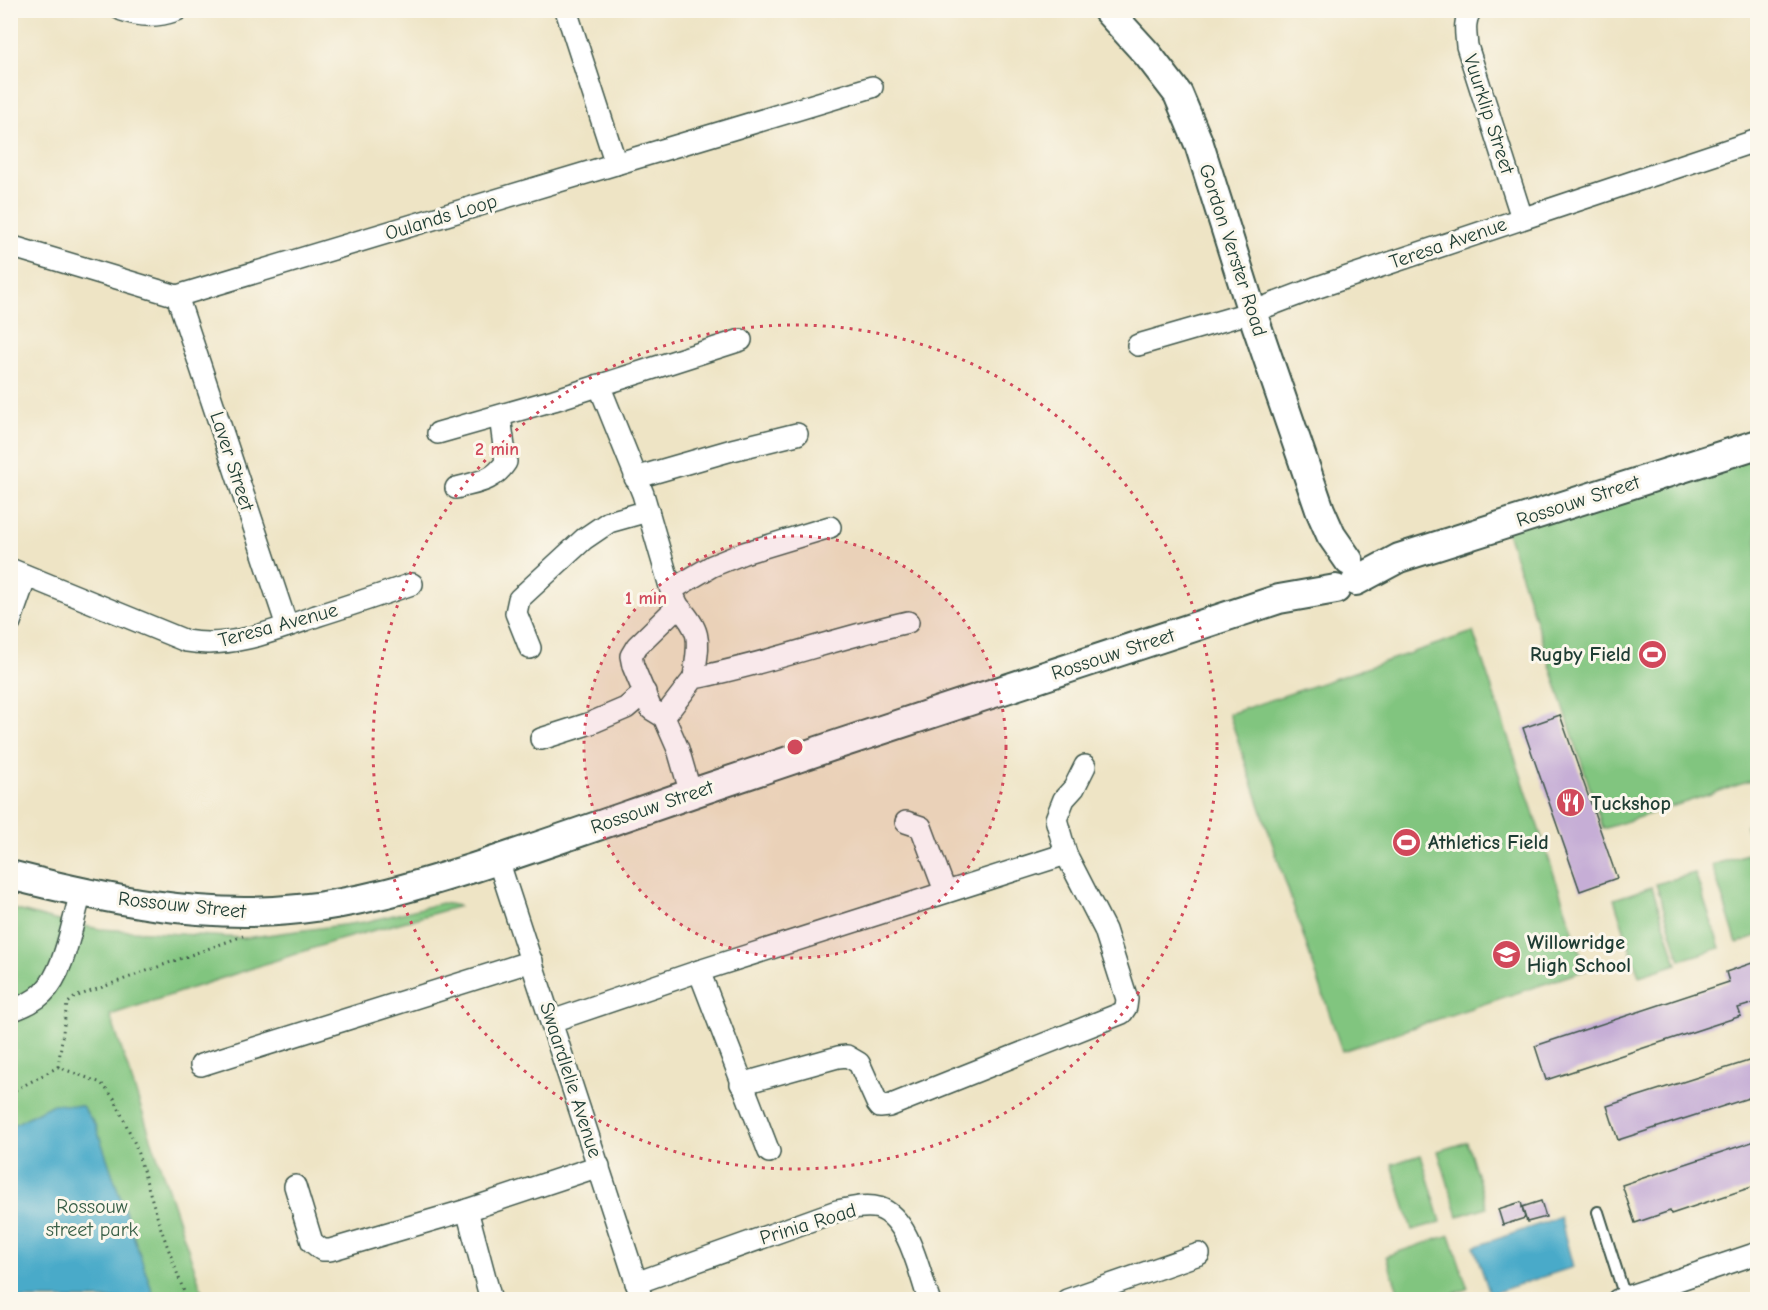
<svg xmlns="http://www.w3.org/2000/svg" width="1768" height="1310" font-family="'Comic Neue',sans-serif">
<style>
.green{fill:#81c57f;stroke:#50815a;stroke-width:1.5}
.water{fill:#4aaac9;stroke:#34747e;stroke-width:1.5}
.building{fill:#c6aed6}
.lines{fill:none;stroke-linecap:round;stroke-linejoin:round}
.lane-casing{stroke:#3e564a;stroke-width:14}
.street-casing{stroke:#3e564a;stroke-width:24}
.secondary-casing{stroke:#3e564a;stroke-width:32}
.path{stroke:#3e564a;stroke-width:3;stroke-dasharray:1.5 4.5;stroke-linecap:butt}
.lane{stroke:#fff;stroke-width:10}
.street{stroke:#fff;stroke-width:21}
.secondary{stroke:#fff;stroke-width:28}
.ring{fill:none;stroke:#d1495b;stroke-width:3;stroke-dasharray:3 6}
.labels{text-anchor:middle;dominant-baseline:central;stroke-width:6;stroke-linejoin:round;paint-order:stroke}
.street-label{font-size:20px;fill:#1f3d34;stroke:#fbf7ec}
.poi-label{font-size:20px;font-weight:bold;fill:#1f3d34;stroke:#fbf7ec;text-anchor:start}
.park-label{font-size:20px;fill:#385f47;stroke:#fbf7ec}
.centre{fill:#d1495b;stroke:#fbf7ec;stroke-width:3}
.ring-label{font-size:18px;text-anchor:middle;font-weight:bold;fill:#d1495b;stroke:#fbf7ec;stroke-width:6;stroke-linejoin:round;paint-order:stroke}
</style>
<rect width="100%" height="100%" fill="#fbf7ec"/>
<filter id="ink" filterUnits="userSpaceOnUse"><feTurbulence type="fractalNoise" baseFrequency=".0167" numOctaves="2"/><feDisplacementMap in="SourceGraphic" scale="12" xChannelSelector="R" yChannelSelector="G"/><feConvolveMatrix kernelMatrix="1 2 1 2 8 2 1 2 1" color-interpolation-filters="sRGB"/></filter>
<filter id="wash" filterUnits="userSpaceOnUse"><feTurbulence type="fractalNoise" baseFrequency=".008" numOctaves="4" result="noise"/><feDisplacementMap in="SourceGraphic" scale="24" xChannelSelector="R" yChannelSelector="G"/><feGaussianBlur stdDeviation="1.35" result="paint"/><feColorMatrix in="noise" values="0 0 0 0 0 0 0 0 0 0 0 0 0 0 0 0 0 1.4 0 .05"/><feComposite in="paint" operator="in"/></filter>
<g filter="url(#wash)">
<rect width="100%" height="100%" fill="#eee4c5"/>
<!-- green -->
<g class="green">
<polygon points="1757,448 1757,779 1603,829 1506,529"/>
<polygon points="1473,632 1586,970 1342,1051 1229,714"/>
<polygon points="1757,822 1758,822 1757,862 1746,826"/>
<polygon points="1747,854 1757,885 1757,936 1737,943 1712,865"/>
<polygon points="1695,873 1720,948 1680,960 1656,884"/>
<polygon points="1652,887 1677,964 1639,976 1614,899"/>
<polygon points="442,903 460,906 332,942 110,1015 205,1300 11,1299 10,908 54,920 100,929 244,938 365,922"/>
<polygon points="1467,1142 1487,1207 1458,1216 1438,1151"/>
<polygon points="1421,1155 1441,1222 1412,1230 1392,1164"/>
<polygon points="1450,1235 1468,1289 1436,1299 1401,1299 1386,1256"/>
</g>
<!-- water -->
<g class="water">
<polygon points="53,1104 82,1106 96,1126 155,1299 11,1299 11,1126"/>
<polygon points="1560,1217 1573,1267 1490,1294 1474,1247"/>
</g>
<g id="blocks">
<!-- building -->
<g class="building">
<polygon points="1560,715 1617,878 1580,891 1523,728"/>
<polygon points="1758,961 1758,1002 1738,1008 1741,1016 1546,1080 1535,1046 1729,982 1726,972"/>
<polygon points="1758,1058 1758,1095 1618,1140 1607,1106"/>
<polygon points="1758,1140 1758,1185 1671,1214 1670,1211 1635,1223 1622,1185"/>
<polygon points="1541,1201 1546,1217 1527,1222 1522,1207"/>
<polygon points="1521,1202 1525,1218 1503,1225 1498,1209"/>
</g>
</g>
</g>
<g filter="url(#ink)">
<use href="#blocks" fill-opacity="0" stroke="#3e564a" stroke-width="1.5"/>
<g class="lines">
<defs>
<polyline id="lane" points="1598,1212 1625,1297"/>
<g id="street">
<path d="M 122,10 C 142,17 157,17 177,10"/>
<polyline points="566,10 616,164"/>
<path d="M 1471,10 C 1463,21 1466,34 1467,46 L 1522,218"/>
<polyline points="10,246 177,296 872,87"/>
<polyline points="177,296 287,626"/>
<polyline points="1138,345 1252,312 1315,288 1758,140"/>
<polyline points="599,385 643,494 671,590 678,606 637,646 631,656 633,666 651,709 664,717 678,749 691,794"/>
<polyline points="438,433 554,400 741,340"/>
<polyline points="635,478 732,450 797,434"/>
<path d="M 456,488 C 477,482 493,482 506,462 L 500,416"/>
<path d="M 10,569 L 186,641 C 230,649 274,631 316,616 C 348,606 380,595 412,584"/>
<polyline points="671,590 712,566 744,553 830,527"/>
<path d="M 678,606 C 704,634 698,642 694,678"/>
<polyline points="10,622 26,576"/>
<polyline points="530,648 516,613 519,599 584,539 609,522 648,511"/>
<path d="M 664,717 L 694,678 C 767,664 836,638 908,622"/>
<polyline points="541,739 591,723 626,708 645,692"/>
<polyline points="906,822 921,827 945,891"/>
<polyline points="498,860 642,1300"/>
<polyline points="699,971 769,1152"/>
<path d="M 10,1011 C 22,1007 34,1002 43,993 C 65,972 72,922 81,893"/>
<polyline points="552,1021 699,971 1066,854"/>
<polyline points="201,1065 532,961"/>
<polyline points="741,1084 838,1057 847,1056 859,1063 877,1103 880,1107 889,1106 1122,1013 1126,1007 1127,999 1105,930 1066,854 1056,819 1064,799 1074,788 1085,766"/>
<polyline points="295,1186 312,1242 322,1250 330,1250 467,1210 599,1166"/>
<polyline points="467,1210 491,1300"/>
<path d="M 636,1283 L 837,1211 C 850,1209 865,1204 879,1208 C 909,1218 919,1272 929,1300"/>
<polyline points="1067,1300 1199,1254"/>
<polyline points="1618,1300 1758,1253"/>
</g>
<g id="secondary">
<polyline points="1107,10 1148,55 1178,94 1199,144 1252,312 1320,510 1331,535 1349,561"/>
<polyline points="1356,581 1399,558 1758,444"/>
<path d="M 10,875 C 104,899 202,920 299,909 C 359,903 416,886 473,868 C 547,844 620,818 693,793 C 888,727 1084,663 1279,599 L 1336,589"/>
</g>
</defs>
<!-- lane casing -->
<use href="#lane" class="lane-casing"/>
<!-- street casing -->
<use href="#street" class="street-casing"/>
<!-- secondary casing -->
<use href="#secondary" class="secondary-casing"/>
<!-- path -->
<g class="path">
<polyline points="58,1067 67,1004 75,997 243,936"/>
<polyline points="10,1093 58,1067 101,1083 114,1098 135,1144 160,1226 187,1300"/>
</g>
<!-- lane -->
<use href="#lane" class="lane"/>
<!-- street -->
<use href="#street" class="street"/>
<!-- secondary -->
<use href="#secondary" class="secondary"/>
</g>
</g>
<!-- distance rings -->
<circle cx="795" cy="747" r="211" fill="#d1495b" fill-opacity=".12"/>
<g class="ring">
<circle cx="795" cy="747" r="211"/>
<circle cx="795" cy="747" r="422"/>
</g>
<!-- icons -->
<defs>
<symbol id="stadium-disc" viewBox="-11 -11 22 22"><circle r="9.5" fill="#d1495b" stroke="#fbf7ec"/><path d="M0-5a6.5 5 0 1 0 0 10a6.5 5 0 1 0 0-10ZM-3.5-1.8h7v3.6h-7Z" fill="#fff"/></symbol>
<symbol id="restaurant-disc" viewBox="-11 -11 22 22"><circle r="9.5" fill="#d1495b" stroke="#fbf7ec"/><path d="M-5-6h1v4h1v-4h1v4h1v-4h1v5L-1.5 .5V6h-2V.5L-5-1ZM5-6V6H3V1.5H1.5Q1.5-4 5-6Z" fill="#fff"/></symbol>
<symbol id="school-disc" viewBox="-11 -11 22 22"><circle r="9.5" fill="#d1495b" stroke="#fbf7ec"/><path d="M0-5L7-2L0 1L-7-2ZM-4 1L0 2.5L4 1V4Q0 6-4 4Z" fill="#fff"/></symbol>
</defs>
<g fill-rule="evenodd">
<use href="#stadium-disc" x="1636" y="638" width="33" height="33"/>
<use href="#restaurant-disc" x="1554" y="786" width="33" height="33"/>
<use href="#stadium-disc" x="1390" y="826" width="33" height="33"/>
<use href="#school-disc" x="1490" y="938" width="33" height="33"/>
</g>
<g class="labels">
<!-- street labels -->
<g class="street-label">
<text transform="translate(1489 114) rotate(72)">Vuurklip Street</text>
<text transform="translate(441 217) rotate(-17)">Oulands Loop</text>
<text transform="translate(1448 243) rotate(-19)">Teresa Avenue</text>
<text transform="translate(1233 250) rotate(72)">Gordon Verster Road</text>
<text transform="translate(232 461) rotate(72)">Laver Street</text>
<text transform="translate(1578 501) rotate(-18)">Rossouw Street</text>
<text transform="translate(278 625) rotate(-15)">Teresa Avenue</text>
<text transform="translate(1113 654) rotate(-18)">Rossouw Street</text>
<text transform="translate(652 807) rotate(-19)">Rossouw Street</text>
<text transform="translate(182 905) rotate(6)">Rossouw Street</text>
<text transform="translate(571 1080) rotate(72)">Swaardlelie Avenue</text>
<text transform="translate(808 1224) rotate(-17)">Prinia Road</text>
</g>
<!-- poi labels -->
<g class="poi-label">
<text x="1631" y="654" text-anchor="end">Rugby Field</text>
<text x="1591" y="803">Tuckshop</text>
<text x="1428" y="842">Athletics Field</text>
<text x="1527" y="942">Willowridge<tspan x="1527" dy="23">High School</tspan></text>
</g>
<!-- park labels -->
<g class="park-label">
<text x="92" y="1206">Rossouw<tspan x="92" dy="23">street park</tspan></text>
</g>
</g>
<circle cx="795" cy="747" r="9" class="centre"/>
<g class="ring-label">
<text x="497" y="455">2 min</text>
<text x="646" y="604">1 min</text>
</g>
<!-- margin -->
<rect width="1768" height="1310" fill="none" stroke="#fbf7ec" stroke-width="36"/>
</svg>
